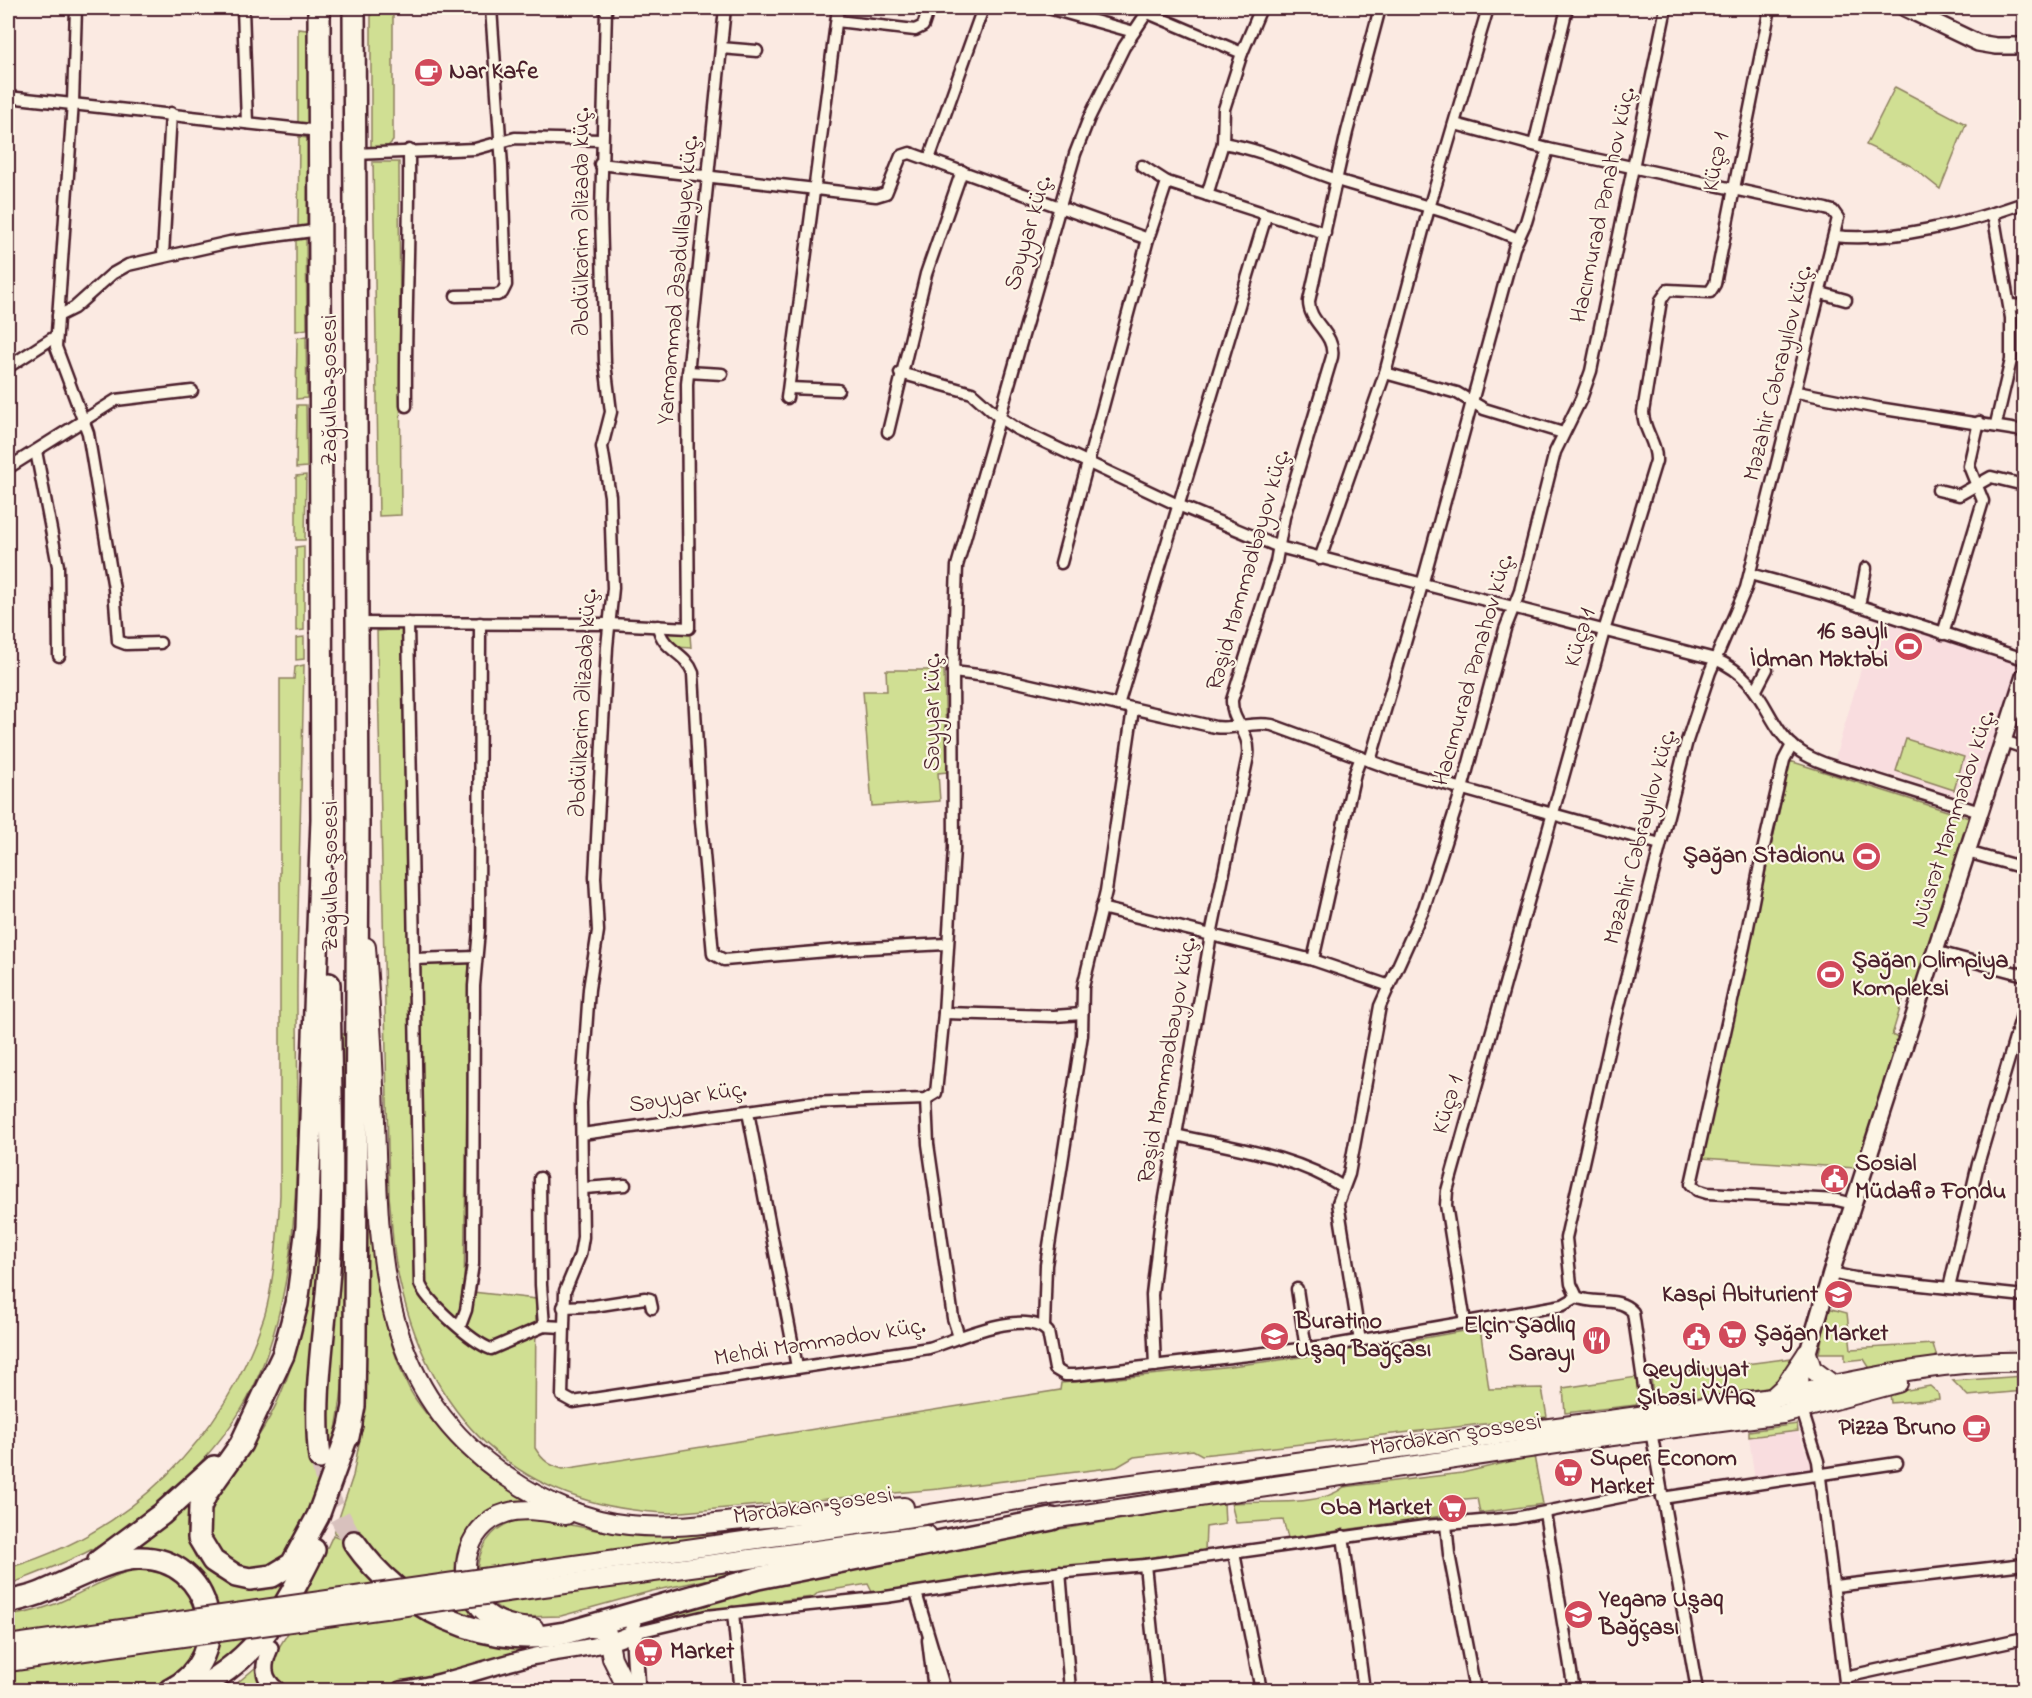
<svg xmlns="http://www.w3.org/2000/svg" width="2032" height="1698" font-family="'Indie Flower',sans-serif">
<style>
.built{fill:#f9dddf}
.green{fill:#d0df93;stroke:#8d7f5f;stroke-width:1.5}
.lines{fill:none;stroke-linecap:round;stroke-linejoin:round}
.highway-tunnel{stroke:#d8c1bd;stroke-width:21;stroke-dasharray:21 10;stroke-linecap:butt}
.street-casing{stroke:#4a1f2b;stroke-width:15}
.secondary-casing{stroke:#4a1f2b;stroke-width:20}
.primary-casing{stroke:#4a1f2b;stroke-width:22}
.highway-casing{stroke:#4a1f2b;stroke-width:26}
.street{stroke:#fcf5e5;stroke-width:10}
.secondary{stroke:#fcf5e5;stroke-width:15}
.primary{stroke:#fcf5e5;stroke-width:18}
.highway{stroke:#fcf5e5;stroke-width:21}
.primary-bridge-casing{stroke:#4a1f2b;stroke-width:22;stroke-linecap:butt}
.primary-bridge{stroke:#fcf5e5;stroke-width:18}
.labels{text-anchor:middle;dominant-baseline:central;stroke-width:4.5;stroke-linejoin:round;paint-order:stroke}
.poi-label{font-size:24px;font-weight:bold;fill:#4a1f2b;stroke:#fcf5e5;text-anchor:start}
.street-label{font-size:24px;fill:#4a1f2b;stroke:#fcf5e5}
</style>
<rect width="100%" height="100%" fill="#fbeae2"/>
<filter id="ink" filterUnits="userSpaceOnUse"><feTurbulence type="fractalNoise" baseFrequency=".0167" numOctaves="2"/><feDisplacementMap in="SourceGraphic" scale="12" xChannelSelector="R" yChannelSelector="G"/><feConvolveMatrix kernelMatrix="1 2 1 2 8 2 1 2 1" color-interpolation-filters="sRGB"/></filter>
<g filter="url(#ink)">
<!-- built -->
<g class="built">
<polygon points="1876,618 2019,664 1973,801 1835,758"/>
<polygon points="1798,1431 1814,1472 1755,1481 1749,1437"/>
</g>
<!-- green -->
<g class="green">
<polygon points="371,8 393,8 393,141 387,147 371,148"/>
<polygon points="298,29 307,30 309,124 298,123"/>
<polygon points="1895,87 1966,124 1940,189 1911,166 1866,145"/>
<polygon points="299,137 308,138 307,227 298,228"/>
<polygon points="373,162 399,162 401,515 379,516"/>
<polygon points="306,239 307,329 296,331 296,240"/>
<polygon points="306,336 307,398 296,399 297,338"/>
<polygon points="297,405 306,405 307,467 296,468"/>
<polygon points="306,475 305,540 296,540 296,476"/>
<polygon points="304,546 304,630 296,631 296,547"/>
<path d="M 403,629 L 410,965 L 469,963 L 464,1291 L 536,1299 L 535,1448 C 543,1461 549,1465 563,1469 L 1060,1390 L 1061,1383 C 1201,1372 1341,1354 1480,1328 L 1489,1389 L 1542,1388 L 1547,1417 L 1202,1455 L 1193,1450 L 1134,1457 L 1117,1467 L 939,1489 L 671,1513 C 517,1508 426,1417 397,1269 C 392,1245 392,1220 389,1196 L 377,631 Z"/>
<polygon points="665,632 690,635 691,648 675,647 665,638"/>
<polygon points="304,637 304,659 296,660 296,638"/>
<path d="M 304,665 C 302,771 298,877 297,982 C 296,1113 310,1280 248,1398 C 217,1455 144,1524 85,1553 C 60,1565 33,1575 8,1585 L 8,1568 C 131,1533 224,1438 264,1317 C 274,1285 278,1230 280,1195 L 280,679 L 294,679 L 295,667 Z"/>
<polygon points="886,670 944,670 947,772 938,773 940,801 872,806 863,691 887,691"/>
<polygon points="1906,739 1964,757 1954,790 1896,771"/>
<polygon points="1790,761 1969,818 1913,993 1905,992 1892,1035 1898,1038 1856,1168 1702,1158"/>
<path d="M 340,1034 L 346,1034 C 347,1106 348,1177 348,1249 C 347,1343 346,1423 314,1513 C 308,1530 301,1551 287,1563 C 251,1593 199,1560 203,1516 C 206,1488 236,1467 252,1445 C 273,1418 286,1384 296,1351 C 309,1311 311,1267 313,1225 C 316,1167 318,1109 320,1050 L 324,1052 C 323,1128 324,1204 318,1280 C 313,1341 302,1401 310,1462 L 331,1459 C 312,1398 338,1321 341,1259 C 345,1184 341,1109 340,1034 Z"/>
<path d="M 364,1071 C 369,1177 362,1290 409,1388 C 420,1411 461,1454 481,1470 C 496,1483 515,1491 531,1502 C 521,1503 509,1503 499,1506 C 466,1516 448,1556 458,1589 C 462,1602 473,1612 482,1622 L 454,1613 L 401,1581 L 356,1527 L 343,1537 L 334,1533 L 353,1476 L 363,1422 Z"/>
<polygon points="1828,1308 1847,1313 1851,1349 1933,1344 1937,1358 1874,1375 1864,1359 1845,1361 1845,1353 1819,1353"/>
<polygon points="1792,1358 1781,1380 1774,1387 1659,1403 1653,1398 1651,1376"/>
<polygon points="2024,1376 2024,1391 1968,1396 1953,1381"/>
<polygon points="1637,1377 1641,1397 1636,1405 1565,1413 1563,1388"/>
<polygon points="1930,1386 1938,1393 1939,1399 1891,1403 1890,1393"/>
<polygon points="1797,1424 1798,1431 1749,1437 1749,1431"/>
<path d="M 1534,1456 L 1543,1504 L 1480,1513 L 1477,1498 L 1441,1501 L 1442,1516 L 1288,1538 L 1283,1520 L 1236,1523 L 1231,1503 C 1263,1500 1318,1508 1344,1487 L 1462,1473 Z"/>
<path d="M 191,1501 C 189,1510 186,1520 187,1529 C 191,1582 253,1606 293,1574 L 282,1594 L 238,1651 L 199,1677 L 214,1606 L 132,1550 Z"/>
<polygon points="1224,1503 1225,1524 1206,1527 1205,1551 872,1592 868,1584 819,1592 813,1597 749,1604 648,1624 646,1621 759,1585 1005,1538"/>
<path d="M 526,1518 C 564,1521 601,1534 639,1536 L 841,1521 L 477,1569 C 481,1539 497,1523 526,1518 Z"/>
<polygon points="333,1535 343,1539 368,1573 527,1645 560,1644 595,1638 432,1679 354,1690 283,1689 274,1682 271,1660 288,1633"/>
<polygon points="865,1547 652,1591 561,1616 521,1617 508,1614 489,1601"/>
<path d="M 136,1569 C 174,1572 181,1581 201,1612 L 8,1639 L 8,1616 C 29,1613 51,1607 71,1597 C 93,1587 112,1575 136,1569 Z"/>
<polygon points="202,1640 175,1680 151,1690 8,1690 8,1669"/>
<polygon points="262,1662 270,1690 229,1690"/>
</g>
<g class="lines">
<!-- highway-tunnel -->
<polyline class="highway-tunnel" points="320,1458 331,1501 354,1542"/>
<defs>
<g id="street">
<polyline points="76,8 73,102 56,347 88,433 114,589 118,641 126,644 160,643"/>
<polyline points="243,8 247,123"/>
<path d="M 606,8 L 601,214 L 605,363 L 611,412 L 602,447 L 610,496 L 613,588 L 607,647 L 595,877 L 598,931 L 589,989 L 581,1103 L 583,1237 L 580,1255 L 565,1291 L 562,1396 L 573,1402 L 929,1348 C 956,1340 1024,1307 1048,1332 L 1055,1369 L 1065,1375 L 1075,1375 L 1334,1345 L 1563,1305 L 1577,1297"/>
<polyline points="1048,8 1134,32"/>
<polyline points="1148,13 1242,53"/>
<polyline points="837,21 915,30 923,26 929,8"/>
<polyline points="721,48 757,51"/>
<polyline points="8,97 319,131"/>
<path d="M 1455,124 L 1548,149 L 1826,209 L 1833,211 L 1838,218 L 1746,588 L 1710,672 L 1687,741 L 1612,1034 L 1566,1238 L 1571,1284 L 1577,1297 C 1595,1306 1618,1295 1633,1312 L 1648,1415"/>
<path d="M 1223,143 C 1264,150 1301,168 1340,181 C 1400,199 1461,214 1518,239"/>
<polyline points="1534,145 1567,8"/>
<polyline points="355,154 475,149 515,138 601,140"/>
<polyline points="929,159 983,8"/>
<polyline points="600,164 876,196 886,193 901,156 910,153 1148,239"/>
<polyline points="1142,166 1167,182"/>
<polyline points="1207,195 1223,143 1224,109 1242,53 1261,8"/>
<polyline points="1993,213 2011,318 2011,360 1996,424"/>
<path d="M 1835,236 C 1889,243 1973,221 2024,203"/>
<polyline points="163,255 171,113"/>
<polyline points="1821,293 1846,300"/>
<polyline points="456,296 497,295 502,293 506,285 502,166 491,8"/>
<polyline points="2010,305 2024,306"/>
<polyline points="58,316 74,308 112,274 128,265 230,242 320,230"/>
<polyline points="8,367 56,336"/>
<polyline points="688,372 722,374"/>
<path d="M 900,373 L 972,393 L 999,417 L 1017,429 L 1178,505 L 1279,547 L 1715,659 C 1769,682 1763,727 1801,752 C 1819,764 1844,769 1865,776 C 1903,788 1942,800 1980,812"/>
<polyline points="1385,373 1457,393 1484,409 1563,433"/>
<polyline points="789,388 838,390"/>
<polyline points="1797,392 1878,408 2024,431"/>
<polyline points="787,398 838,8"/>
<path d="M 406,406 C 405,320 410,236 409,150"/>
<polyline points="888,432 926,274 962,171"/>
<polyline points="36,451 58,566 59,656"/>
<polyline points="8,468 116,400 192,391"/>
<polyline points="1938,490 1959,495 1991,477 2024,485"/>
<polyline points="1320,559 1385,373 1429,208 1488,8"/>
<polyline points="1061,563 1148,239 1167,182 1325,233"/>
<polyline points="1750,574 1823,594 2024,659"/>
<polyline points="1859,606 1866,568"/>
<polyline points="355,623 610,624 689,628 687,384 725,8"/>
<path d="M 408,623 L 420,1284 C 427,1302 472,1342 491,1349 L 544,1326 L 563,1327"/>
<path d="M 658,626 C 663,652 685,651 693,673 L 701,821 L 713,954 L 724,960 L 850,949 L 946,944"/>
<polyline points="1943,634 1983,501 1969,466 1979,422"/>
<path d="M 953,672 L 995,677 L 1215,727 C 1235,730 1251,721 1272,725 L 1395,770 L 1660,844"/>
<polyline points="1756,690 1767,669"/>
<polyline points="1118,705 1266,216"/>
<polyline points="2004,741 2024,748"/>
<polyline points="1792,745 1784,760 1762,855 1744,947 1691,1184 1697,1190 1707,1193 1837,1200 1853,1204"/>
<polyline points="1370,761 1422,585 1514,248 1526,222 1548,149"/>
<polyline points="1967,852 2024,868"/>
<polyline points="1101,908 1313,960 1387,985"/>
<polyline points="1934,951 2024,975"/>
<polyline points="414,959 476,957"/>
<polyline points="1313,960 1355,773 1361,757"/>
<polyline points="944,1013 1054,1016 1082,1014"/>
<polyline points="926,1099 928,1144 953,1318 959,1337"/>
<polyline points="748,1112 797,1367"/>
<polyline points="582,1134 805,1103 926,1099 936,1093 944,1013 954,848 953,672 957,566 1075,154 1089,118 1124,47 1150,8"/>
<path d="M 1176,1135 C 1232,1148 1294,1155 1343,1187"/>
<polyline points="540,1178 541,1285 544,1326"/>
<polyline points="584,1188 625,1185"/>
<polyline points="1831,1273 1855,1278 2024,1296"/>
<polyline points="1949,1288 1978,1164 2024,1008"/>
<polyline points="1297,1289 1306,1349"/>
<polyline points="563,1307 594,1306 645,1298 650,1299 652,1308"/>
<path d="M 1465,1322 L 1446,1205 L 1447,1191 L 1604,631 L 1656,461 C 1657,443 1643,430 1643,412 L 1661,300 L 1668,290 L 1710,292 L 1715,284 L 1770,8"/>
<polyline points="460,1326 466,1310 473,1264 474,986 479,930 480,623"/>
<polyline points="1044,1327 1046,1265 1082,1035 1083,987 1106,891 1133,709"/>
<polyline points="1360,1341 1338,1203 1349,1174 1380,1006 1424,908 1462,789 1505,629 1520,591 1555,452 1581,399 1591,371 1666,8"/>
<path d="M 1155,1366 L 1152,1295 L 1160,1226 L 1211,935 L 1248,756 C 1251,731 1231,723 1232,700 L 1276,562 L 1284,517 L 1332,357 C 1336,333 1308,323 1309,301 L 1347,132 L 1380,8"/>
<polyline points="1802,1410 1818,1461 1846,1690"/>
<polyline points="1651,1431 1697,1690"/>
<polyline points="1662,1498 1897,1463"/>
<polyline points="1545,1513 1574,1690"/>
<polyline points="1446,1524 1449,1554 1475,1690"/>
<polyline points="1343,1536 1364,1690"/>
<polyline points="1234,1553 1261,1690"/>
<polyline points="1145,1565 1158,1690"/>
<polyline points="1060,1572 1070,1690"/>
<polyline points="1835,1586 2024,1564"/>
<polyline points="916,1593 945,1690"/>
<polyline points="733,1613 740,1683"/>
<polyline points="634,1633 706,1616 886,1597 1022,1576 1145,1565 1425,1526 1515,1518 1660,1489"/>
<polyline points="928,1640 934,1690"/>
<polyline points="1845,1677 2024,1638"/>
</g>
<g id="secondary">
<polyline points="1905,8 1978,43 1996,46 2024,46"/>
<polyline points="1800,1401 1801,1376 1831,1273 2024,676"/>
<polyline points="633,1625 637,1690"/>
<path d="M 270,1648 C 263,1664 261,1678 277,1690"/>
<path d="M 400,1690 C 445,1684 487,1667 531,1657 C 569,1649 597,1649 634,1633"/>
</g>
<g id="primary">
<path d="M 366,947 C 370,1005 374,1062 375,1120 C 379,1258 379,1390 507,1477 C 542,1501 586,1521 629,1525 C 667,1529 705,1524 742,1520 C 796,1516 850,1511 904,1507"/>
<polyline points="1807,1353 1812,1369 1832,1384"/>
<polyline points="1772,1398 1785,1386 1807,1353"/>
<polyline points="1038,1521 1597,1438 1783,1414 1898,1383"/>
<path d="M 518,1573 L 899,1519 L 1050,1495 L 1772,1398 C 1855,1381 1938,1360 2024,1362"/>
<polyline points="521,1590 927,1535"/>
<polyline points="583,1627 600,1629 607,1633 612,1658 628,1690"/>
<path d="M 534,1628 C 517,1627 500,1624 486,1613 C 452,1585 463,1525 506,1513 C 525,1507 547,1512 566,1515"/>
<polyline points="8,1645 158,1624"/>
<polyline points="8,1662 161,1640"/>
</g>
<g id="highway">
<polyline points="319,8 322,819 307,1227 297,1304 283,1355 241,1444 207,1492 200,1507 199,1538 213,1561 236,1576 250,1579 272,1576 292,1564 318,1516 351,1425"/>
<polyline points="348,1437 354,1406 355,1336 358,822 354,8"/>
<path d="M 320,1458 C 312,1390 327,1322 330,1253 C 334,1164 330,1074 329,984"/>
<path d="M 354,1542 C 400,1608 484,1650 565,1633 L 758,1578 L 1052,1519"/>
<polyline points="99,1561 162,1514 214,1467"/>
<path d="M 8,1602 C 19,1599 32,1597 43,1592 C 70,1581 109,1559 138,1558 C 214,1556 235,1658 170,1690"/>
<path d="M 195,1690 C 258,1658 284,1610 314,1550"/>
</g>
</defs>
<!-- street casing -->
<use href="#street" class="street-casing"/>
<!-- secondary casing -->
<use href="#secondary" class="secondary-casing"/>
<!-- primary casing -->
<use href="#primary" class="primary-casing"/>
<!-- highway casing -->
<use href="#highway" class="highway-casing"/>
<!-- street -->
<use href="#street" class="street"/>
<!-- secondary -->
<use href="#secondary" class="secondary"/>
<!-- primary -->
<use href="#primary" class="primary"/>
<!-- highway -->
<use href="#highway" class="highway"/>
<defs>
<g id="primary-bridge">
<polyline points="158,1624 518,1573"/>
<polyline points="161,1640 521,1590"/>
</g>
</defs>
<!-- primary-bridge casing -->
<use href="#primary-bridge" class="primary-bridge-casing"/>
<!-- primary-bridge -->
<use href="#primary-bridge" class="primary-bridge"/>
</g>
</g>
<!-- icons -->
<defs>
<symbol id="cafe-disc" viewBox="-11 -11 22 22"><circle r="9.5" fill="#d1495b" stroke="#fcf5e5"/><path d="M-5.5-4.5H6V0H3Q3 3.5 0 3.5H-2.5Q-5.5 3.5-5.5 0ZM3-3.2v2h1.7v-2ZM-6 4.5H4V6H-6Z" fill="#fff"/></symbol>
<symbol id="stadium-disc" viewBox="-11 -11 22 22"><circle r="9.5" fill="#d1495b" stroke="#fcf5e5"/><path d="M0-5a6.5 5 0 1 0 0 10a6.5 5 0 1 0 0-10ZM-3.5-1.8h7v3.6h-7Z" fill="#fff"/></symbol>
<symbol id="civic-disc" viewBox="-11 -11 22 22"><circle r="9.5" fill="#d1495b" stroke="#fcf5e5"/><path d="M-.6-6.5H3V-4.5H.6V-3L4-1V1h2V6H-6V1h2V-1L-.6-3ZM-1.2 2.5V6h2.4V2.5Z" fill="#fff"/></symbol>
<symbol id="university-disc" viewBox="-11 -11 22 22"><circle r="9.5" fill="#d1495b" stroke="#fcf5e5"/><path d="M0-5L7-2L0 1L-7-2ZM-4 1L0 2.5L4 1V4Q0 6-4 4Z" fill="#fff"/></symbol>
<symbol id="supermarket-disc" viewBox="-11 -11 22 22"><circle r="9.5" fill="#d1495b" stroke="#fcf5e5"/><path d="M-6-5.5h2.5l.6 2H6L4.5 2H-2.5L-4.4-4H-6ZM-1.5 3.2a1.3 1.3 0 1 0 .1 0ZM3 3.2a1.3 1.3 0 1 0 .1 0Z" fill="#fff"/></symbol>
<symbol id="school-disc" viewBox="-11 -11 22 22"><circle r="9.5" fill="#d1495b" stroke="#fcf5e5"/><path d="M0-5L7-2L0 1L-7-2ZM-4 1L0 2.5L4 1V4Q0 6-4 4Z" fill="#fff"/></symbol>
<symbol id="restaurant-disc" viewBox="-11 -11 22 22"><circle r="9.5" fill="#d1495b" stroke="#fcf5e5"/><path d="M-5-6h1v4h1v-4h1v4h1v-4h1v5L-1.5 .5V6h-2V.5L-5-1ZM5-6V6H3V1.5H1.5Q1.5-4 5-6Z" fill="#fff"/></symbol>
</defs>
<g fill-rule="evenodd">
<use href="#cafe-disc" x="412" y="56" width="33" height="33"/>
<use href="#stadium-disc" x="1892" y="630" width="33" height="33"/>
<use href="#stadium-disc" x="1850" y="840" width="33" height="33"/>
<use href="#stadium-disc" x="1814" y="958" width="33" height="33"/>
<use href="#civic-disc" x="1818" y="1162" width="33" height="33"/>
<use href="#university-disc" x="1822" y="1278" width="33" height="33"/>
<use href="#supermarket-disc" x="1716" y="1318" width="33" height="33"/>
<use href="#school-disc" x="1258" y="1320" width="33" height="33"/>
<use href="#civic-disc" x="1680" y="1320" width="33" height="33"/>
<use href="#restaurant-disc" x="1580" y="1324" width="33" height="33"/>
<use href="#cafe-disc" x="1960" y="1412" width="33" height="33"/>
<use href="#supermarket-disc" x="1552" y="1456" width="33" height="33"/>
<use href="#supermarket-disc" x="1436" y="1492" width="33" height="33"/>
<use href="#school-disc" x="1562" y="1598" width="33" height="33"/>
<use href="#supermarket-disc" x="632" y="1636" width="33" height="33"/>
</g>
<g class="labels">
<!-- poi labels -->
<g class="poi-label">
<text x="449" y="72">Nar Kafe</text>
<text x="1888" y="632" text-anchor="end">16 saylı<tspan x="1888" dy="28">İdman Məktəbi</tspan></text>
<text x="1845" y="856" text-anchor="end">Şağan Stadionu</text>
<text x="1852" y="961">Şağan Olimpiya<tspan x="1852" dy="28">Kompleksi</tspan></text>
<text x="1855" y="1164">Sosial<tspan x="1855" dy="28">Müdafiə Fondu</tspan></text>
<text x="1818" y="1295" text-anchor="end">Kaspi Abiturient</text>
<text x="1295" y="1322">Buratino<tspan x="1295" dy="28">Uşaq Bağçası</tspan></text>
<text x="1575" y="1326" text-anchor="end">Elçin Şadlıq<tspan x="1575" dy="28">Sarayı</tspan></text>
<text x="1754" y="1334">Şağan Market</text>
<text x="1696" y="1370" text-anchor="middle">Qeydiyyat<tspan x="1696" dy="28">Şıbəsi VVAQ</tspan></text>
<text x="1956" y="1428" text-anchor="end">Pizza Bruno</text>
<text x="1590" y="1459">Super Econom<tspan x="1590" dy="28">Market</tspan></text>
<text x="1432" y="1508" text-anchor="end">Oba Market</text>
<text x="1599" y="1600">Yeganə Uşaq<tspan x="1599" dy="28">Bağçası</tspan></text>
<text x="670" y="1652">Market</text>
</g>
<!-- street labels -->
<g class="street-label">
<text transform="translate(1717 162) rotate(-79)">Küçə 1</text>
<text transform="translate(1604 205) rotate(-78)">Hacımurad Pənahov küç.</text>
<text transform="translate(582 222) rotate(-90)">Əbdülkərim Əlizadə küç.</text>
<text transform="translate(1029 233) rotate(-74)">Səyyar küç.</text>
<text transform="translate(679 280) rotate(-85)">Yarməmməd Əsədullayev küç.</text>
<text transform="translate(1779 373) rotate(-76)">Məzahir Cəbrayılov küç.</text>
<text transform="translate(330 390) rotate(-90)">Zağulba şosesi</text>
<text transform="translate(1249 570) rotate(-74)">Rəşid Məmmədbəyov küç.</text>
<text transform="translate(1581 638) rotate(-74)">Küçə 1</text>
<text transform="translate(1474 670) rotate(-74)">Hacımurad Pənahov küç.</text>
<text transform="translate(584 703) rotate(-87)">Əbdülkərim Əlizadə küç.</text>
<text transform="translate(933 712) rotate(-90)">Səyyar küç.</text>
<text transform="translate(1954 819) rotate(-72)">Nüsrət Məmmədov küç.</text>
<text transform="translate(1641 837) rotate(-75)">Məzahir Cəbrayılov küç.</text>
<text transform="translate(331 876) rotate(-90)">Zağulba şosesi</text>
<text transform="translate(1168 1060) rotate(-80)">Rəşid Məmmədbəyov küç.</text>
<text transform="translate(688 1098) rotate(-8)">Səyyar küç.</text>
<text transform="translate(1449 1105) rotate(-74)">Küçə 1</text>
<text transform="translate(820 1343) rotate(-9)">Mehdi Məmmədov küç.</text>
<text transform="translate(1456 1436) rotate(-9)">Mərdəkan şossesi</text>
<text transform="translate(813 1507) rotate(-8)">Mərdəkan şosesi</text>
</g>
</g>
<!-- margin -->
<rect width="2032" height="1698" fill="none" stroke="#fcf5e5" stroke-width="30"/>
<rect x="15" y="15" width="2002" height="1668" fill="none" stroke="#4a1f2b" stroke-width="2" filter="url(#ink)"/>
</svg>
